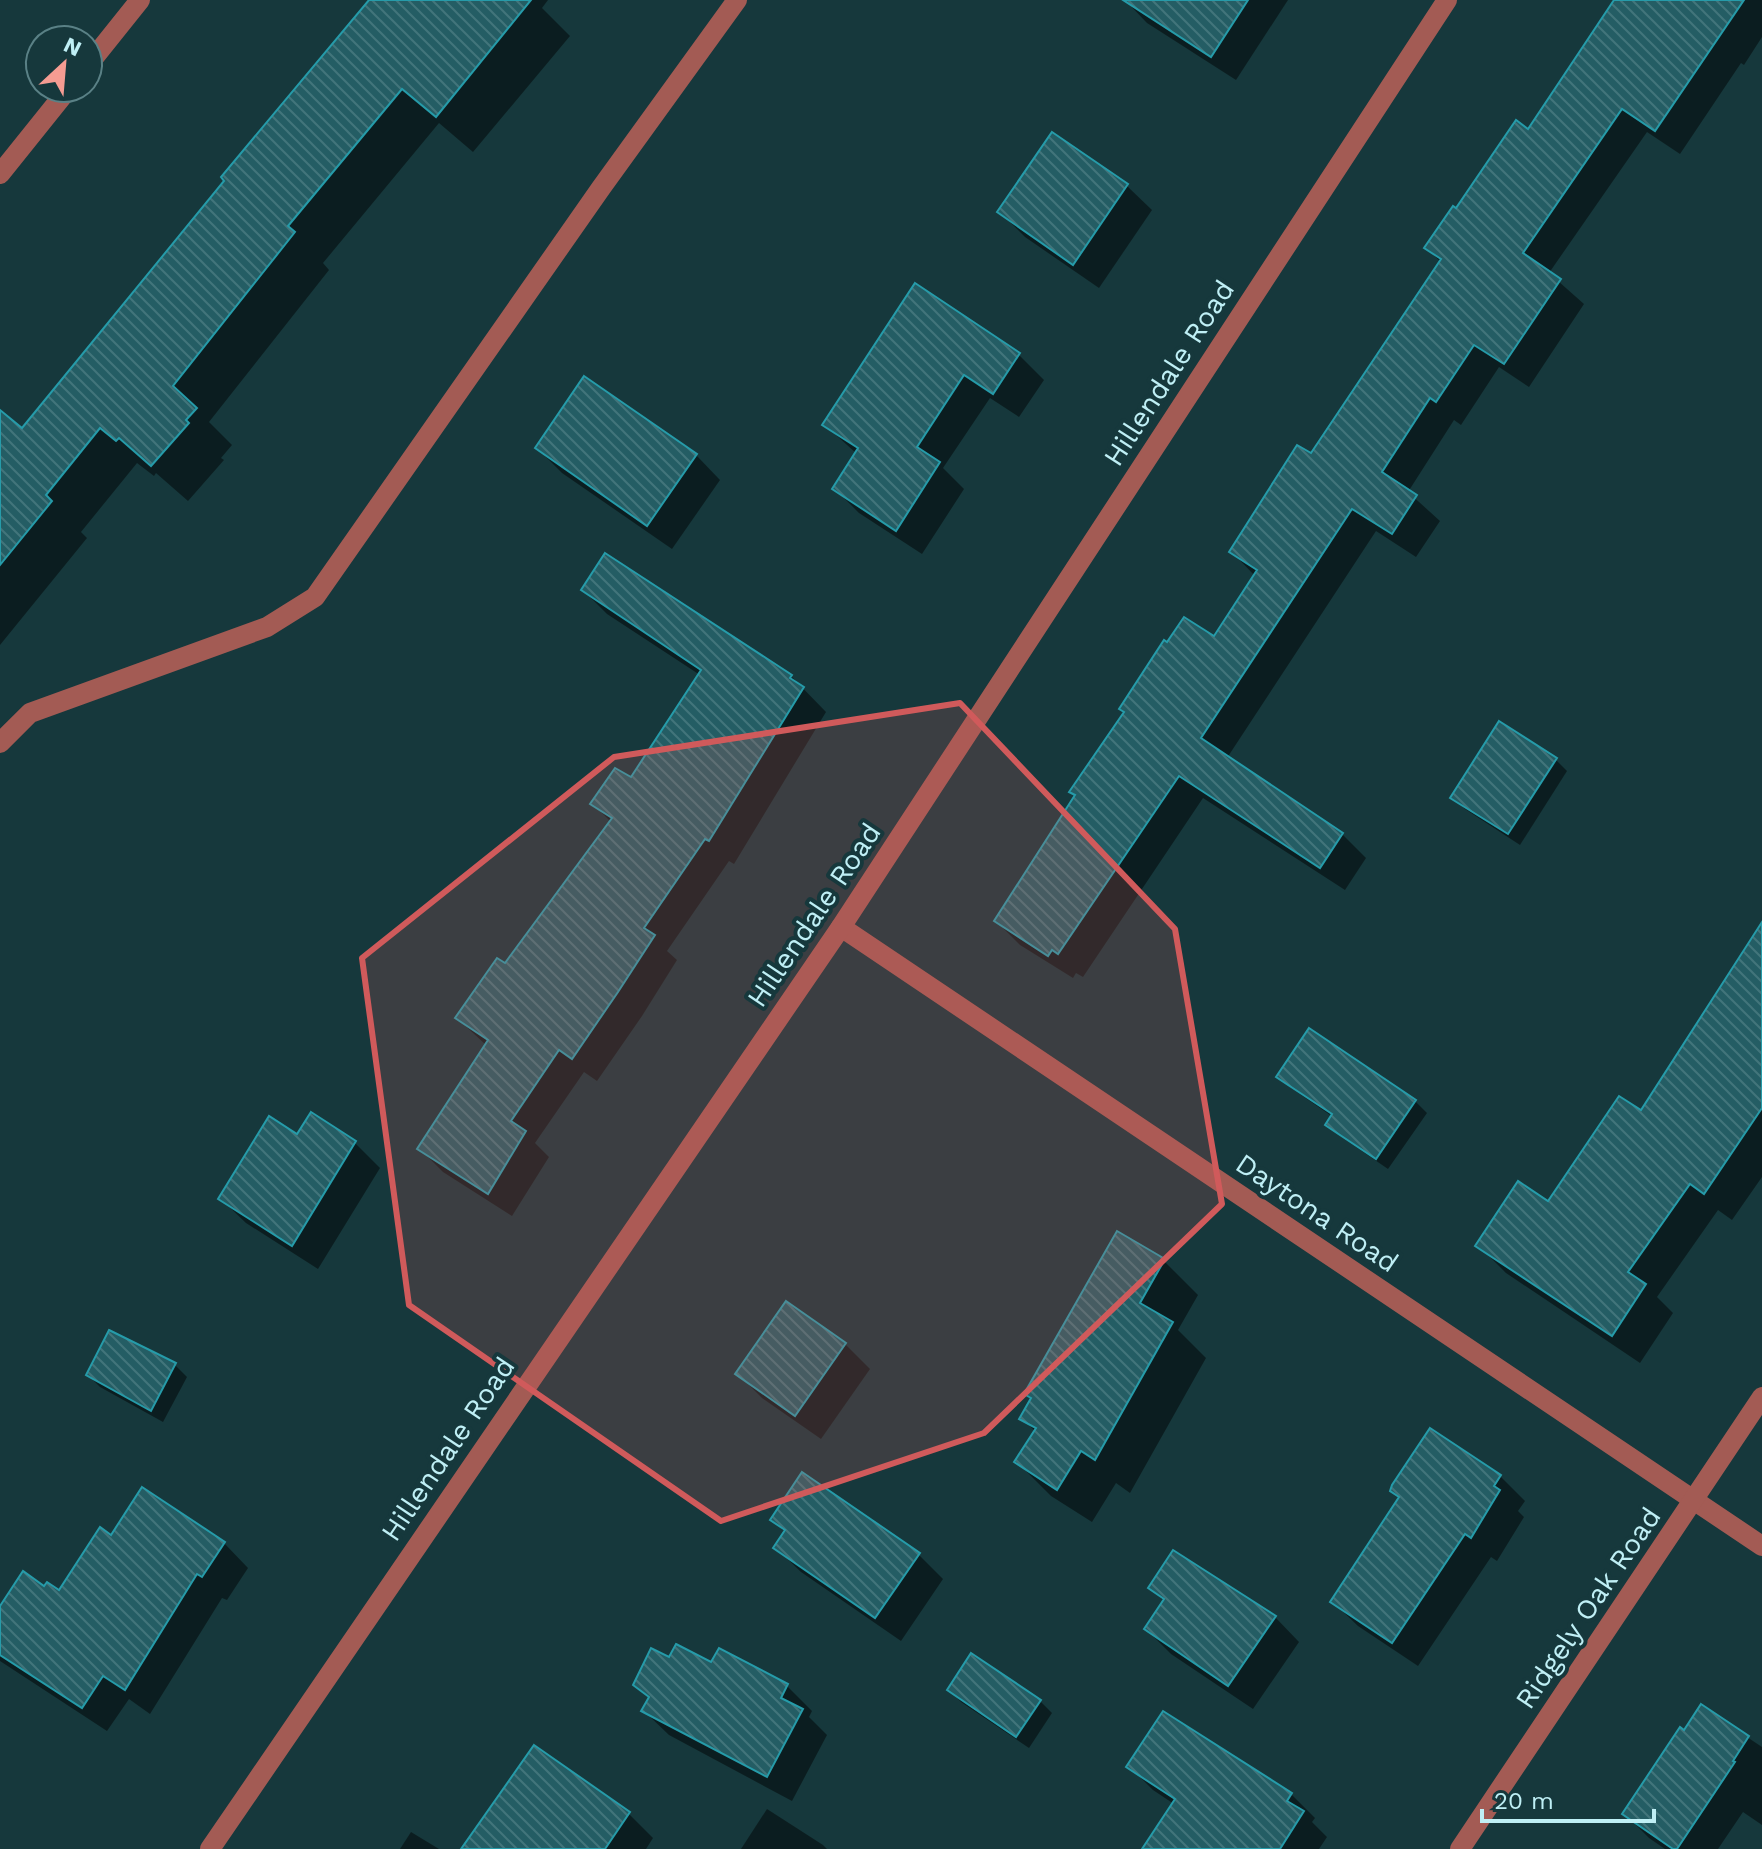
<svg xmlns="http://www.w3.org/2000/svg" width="1762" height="1849" font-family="'Work Sans',sans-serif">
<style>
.shadow{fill:#0007}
.building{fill:url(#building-back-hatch);stroke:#269ba9;stroke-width:2}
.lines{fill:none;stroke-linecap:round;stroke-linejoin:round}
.lane{stroke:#a35b54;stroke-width:20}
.street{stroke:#a35b54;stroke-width:20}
.marked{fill:#d05a5b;fill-opacity:0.2;stroke:#d05a5b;stroke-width:6;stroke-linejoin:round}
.labels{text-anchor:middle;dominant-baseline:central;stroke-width:8;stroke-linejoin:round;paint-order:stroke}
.street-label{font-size:28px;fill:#bfeff5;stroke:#16383c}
</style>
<defs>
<pattern id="building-back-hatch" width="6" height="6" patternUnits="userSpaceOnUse" patternTransform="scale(2)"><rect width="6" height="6" fill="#245d64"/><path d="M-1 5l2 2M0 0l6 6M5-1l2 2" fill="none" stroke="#42757b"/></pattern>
</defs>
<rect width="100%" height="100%" fill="#16383c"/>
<!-- shadow -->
<g class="shadow">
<polygon points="372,0 548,0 542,8 570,36 473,152 439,123 323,263 329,270 209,422 232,445 221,458 224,460 188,501 156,473 154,476 137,463 81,532 87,538 0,645 0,423 22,431"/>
<polygon points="1125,0 1288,0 1236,80 1147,23"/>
<polygon points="1615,0 1762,0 1762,37 1744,65 1741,63 1680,154 1647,132 1549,273 1584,304 1529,387 1499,367 1461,425 1454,420 1408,492 1440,521 1416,557 1376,531 1227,758 1342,834 1366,858 1345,890 1203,798 1083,977 1076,973 1073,978 1020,945 996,921 1214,639 1255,576 1231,551 1312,456 1441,262 1426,248 1528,132"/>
<polygon points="1053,135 1127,186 1152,210 1099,288 1025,237 1000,212"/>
<polygon points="916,286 1019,355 1044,380 1019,417 990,398 943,468 964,489 922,554 859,513 835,489 857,454 825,425"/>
<polygon points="537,448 696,455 720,480 672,549 562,473"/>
<polygon points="583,590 791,676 826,712 734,864 729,861 667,951 677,960 642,1016 597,1081 584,1072 535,1143 549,1157 512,1216 443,1172 420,1149 487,1046 457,1018 505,966 611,822 593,804 632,780 700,675 607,614"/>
<polygon points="1555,759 1567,771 1520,845 1465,809 1453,797"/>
<polygon points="1762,930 1762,1177 1732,1220 1718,1210 1657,1297 1673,1313 1640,1363 1506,1273 1478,1245 1549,1204 1642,1113"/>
<polygon points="1279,1076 1415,1101 1427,1113 1388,1169 1340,1136 1328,1124 1333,1117 1291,1088"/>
<polygon points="311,1115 355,1143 380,1168 318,1269 246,1223 221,1199 298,1137"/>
<polygon points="1117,1234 1164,1261 1198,1295 1178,1330 1206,1358 1130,1493 1116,1483 1092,1522 1051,1496 1017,1462 1036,1432 1022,1418 1032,1400 1026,1394"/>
<polygon points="845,1344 870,1369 821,1439 762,1398 738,1374"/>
<polygon points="175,1365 187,1377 163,1422 100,1387 88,1375"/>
<polygon points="1430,1431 1500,1476 1525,1501 1518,1511 1524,1517 1497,1561 1491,1557 1418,1666 1358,1626 1333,1602 1400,1499 1392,1491"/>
<polygon points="773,1520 918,1554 943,1579 901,1641 801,1572 776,1548 786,1533"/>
<polygon points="112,1538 224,1543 248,1568 227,1600 222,1598 150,1714 129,1699 107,1731 0,1661 0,1610 45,1589 59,1592"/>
<polygon points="1150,1588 1275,1617 1299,1642 1253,1709 1171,1654 1146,1629 1165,1602"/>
<polygon points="972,1656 1040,1701 1052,1713 1029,1748 961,1702 949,1690"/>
<polygon points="670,1660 787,1686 812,1711 809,1717 827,1735 792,1801 669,1735 644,1711 650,1699 635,1684"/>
<polygon points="1702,1707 1762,1747 1762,1825 1743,1812 1718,1849 1665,1849 1649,1838 1624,1813"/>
<polygon points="534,1748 629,1814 653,1838 646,1849 463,1849"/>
<polygon points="1129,1766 1291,1794 1315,1818 1312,1822 1327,1837 1319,1849 1144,1849 1174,1804 1153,1790"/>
<polygon points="767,1809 823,1845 827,1849 741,1849"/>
<polygon points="411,1832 439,1849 400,1849"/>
</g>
<!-- building -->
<g class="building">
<polygon points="369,0 531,0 436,117 402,89 288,226 295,232 173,386 197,408 186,420 189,423 151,466 119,438 116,441 100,428 46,495 52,501 0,565 0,410 22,428 224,181 221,177"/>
<polygon points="1123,0 1248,0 1211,57"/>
<polygon points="1614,0 1744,0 1655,131 1622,109 1523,253 1561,279 1504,364 1474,345 1436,402 1430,398 1382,472 1417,495 1392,534 1352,509 1201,738 1343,833 1320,868 1179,776 1058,954 1052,950 1048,956 994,921 1075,795 1069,792 1124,712 1119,709 1164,640 1167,642 1184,617 1214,636 1257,570 1229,552 1297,445 1311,453 1441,259 1424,248 1453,206 1456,208 1516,120 1528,129"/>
<polygon points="1052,132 1128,184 1073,265 997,212"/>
<polygon points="915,283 1020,353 993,394 964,375 917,447 940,462 896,531 832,489 858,448 822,425"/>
<polygon points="584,376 697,454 647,526 535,448"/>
<polygon points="605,553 792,675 790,678 804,687 709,841 705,839 644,928 655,935 618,992 572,1059 559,1050 511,1121 526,1131 488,1194 417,1149 488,1040 455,1018 497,958 505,963 612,818 590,804 615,768 631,777 701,670 581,590"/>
<polygon points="1499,721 1557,758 1508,834 1450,798"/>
<polygon points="1762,922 1762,1108 1704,1194 1690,1184 1628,1272 1646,1284 1612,1336 1475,1246 1518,1181 1548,1201 1619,1096 1641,1110"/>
<polygon points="1309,1028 1416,1100 1376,1159 1325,1125 1332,1114 1276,1077"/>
<polygon points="311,1112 356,1141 292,1246 218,1199 269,1116 297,1134"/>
<polygon points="1117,1231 1165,1259 1140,1303 1173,1322 1095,1460 1081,1451 1057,1490 1014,1462 1036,1428 1019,1419 1031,1398 1024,1394"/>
<polygon points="786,1301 846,1343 795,1416 735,1374"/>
<polygon points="109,1330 176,1363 151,1411 86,1375"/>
<polygon points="1430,1428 1501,1475 1494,1486 1500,1490 1471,1538 1465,1534 1392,1643 1330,1602 1399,1497 1390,1491 1392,1485"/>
<polygon points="802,1472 920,1553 875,1618 773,1548 785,1530 770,1520"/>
<polygon points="142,1487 225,1542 202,1577 197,1574 125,1690 103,1676 82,1708 0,1655 0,1606 23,1571 44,1586 47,1582 59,1590 100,1527 111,1535"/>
<polygon points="1173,1550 1276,1616 1228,1686 1144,1629 1164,1599 1148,1588"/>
<polygon points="676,1644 711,1662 719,1648 788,1684 781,1698 803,1709 767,1777 641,1711 649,1697 633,1685 651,1648 669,1657"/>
<polygon points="971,1653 1041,1700 1016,1737 947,1690"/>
<polygon points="1701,1704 1749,1736 1733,1761 1735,1762 1677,1849 1673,1849 1622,1814 1680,1727 1684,1730"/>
<polygon points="1163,1711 1292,1793 1287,1801 1304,1811 1280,1849 1142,1849 1175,1799 1126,1767"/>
<polygon points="534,1745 630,1812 605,1849 461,1849"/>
</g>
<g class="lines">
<!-- lane -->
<polyline class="lane" points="0,743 30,713 267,627 315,597 601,188 737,0"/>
<!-- street -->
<g class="street">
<polyline points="88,65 140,0"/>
<polyline points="0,174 69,88"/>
<polyline points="841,927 1762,1546"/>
<polyline points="210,1849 841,927 1447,0"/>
<polyline points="1460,1849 1762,1397"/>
</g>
</g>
<!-- marked area -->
<path class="marked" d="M 960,703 L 1175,929 L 1222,1204 L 984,1433 L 721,1521 L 409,1305 L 362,958 L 614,757 Z"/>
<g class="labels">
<!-- street labels -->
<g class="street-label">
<text transform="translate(1169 373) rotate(-57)">Hillendale Road</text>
<text transform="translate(814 915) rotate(-56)">Hillendale Road</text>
<text transform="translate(1317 1213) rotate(34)">Daytona Road</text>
<text transform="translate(448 1449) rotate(-56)">Hillendale Road</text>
<text transform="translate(1588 1608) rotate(-56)">Ridgely Oak Road</text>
</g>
</g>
<!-- north arrow -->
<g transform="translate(64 64) rotate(26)"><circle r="38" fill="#16383c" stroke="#5a8186" stroke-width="2"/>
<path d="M0-6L14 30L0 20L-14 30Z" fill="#f59c92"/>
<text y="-12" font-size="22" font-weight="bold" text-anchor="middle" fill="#bfeff5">N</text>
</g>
<!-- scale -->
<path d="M1482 1809v12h172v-12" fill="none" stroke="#bfeff5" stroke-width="4"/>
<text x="1494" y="1809" font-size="24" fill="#bfeff5" stroke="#16383c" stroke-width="6" paint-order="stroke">20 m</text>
</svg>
